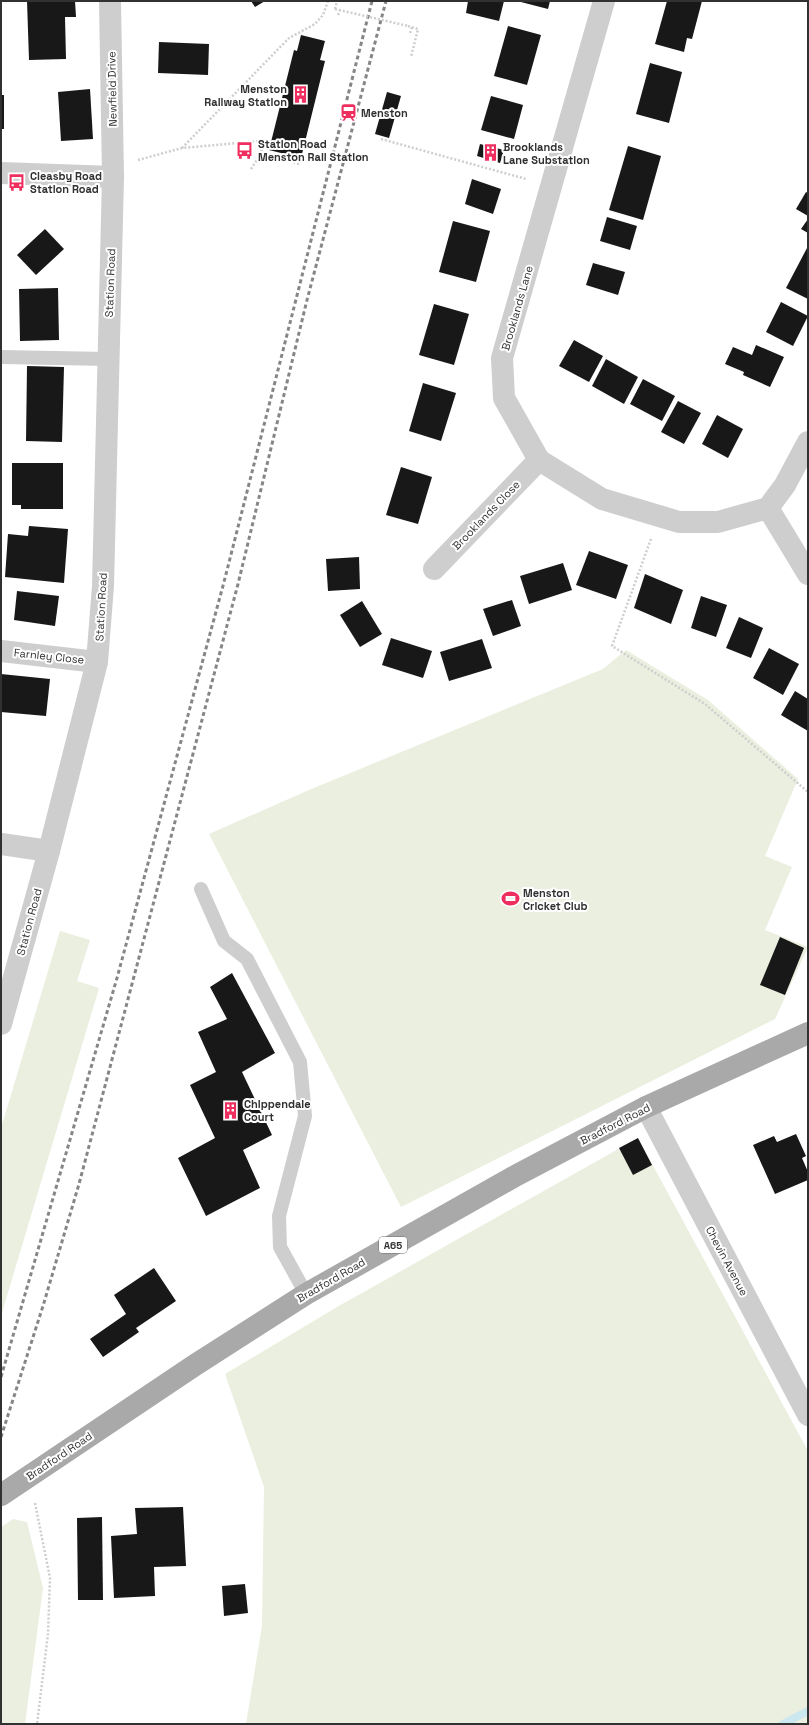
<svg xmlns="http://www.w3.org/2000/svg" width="809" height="1725" font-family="'Space Grotesk',sans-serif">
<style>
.green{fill:#eaefdf}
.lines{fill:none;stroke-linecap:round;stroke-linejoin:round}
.stream{stroke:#cbe7ef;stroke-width:8}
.building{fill:#181818}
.path{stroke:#cecece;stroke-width:2.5;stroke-dasharray:2 2;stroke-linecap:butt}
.service{stroke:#cecece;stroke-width:14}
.minor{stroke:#cecece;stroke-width:22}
.primary{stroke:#a9a9a9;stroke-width:22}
.rail{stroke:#868686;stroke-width:3;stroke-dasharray:4 3;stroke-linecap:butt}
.path-bridge{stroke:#cecece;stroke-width:2.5;stroke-dasharray:2 2;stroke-linecap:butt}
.labels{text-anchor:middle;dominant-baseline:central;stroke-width:4;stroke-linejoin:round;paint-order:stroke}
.shield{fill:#fff;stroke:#6f6f6f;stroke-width:1}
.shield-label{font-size:10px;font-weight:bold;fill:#313131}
.street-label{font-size:11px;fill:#313131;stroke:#fff}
.poi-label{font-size:11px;font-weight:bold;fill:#313131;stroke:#fff;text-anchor:start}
</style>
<rect width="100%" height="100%" fill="#fff"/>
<!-- green -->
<g class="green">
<polygon points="626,650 708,700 798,779 765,856 792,867 765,930 808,947 775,1019 401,1207 209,834 309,790 603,669"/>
<polygon points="60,931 90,940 77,981 99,988 1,1316 1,1128"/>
<polygon points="638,1138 808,1451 808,1724 246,1724 262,1626 264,1487 225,1374 337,1307"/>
<polygon points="13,1519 27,1522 43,1588 25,1724 1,1724 1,1527"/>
</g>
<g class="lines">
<!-- stream -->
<polyline class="stream" points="783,1724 808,1711"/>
</g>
<!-- building -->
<g class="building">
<polygon points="27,1 75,1 76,17 65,17 66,59 29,60"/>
<polygon points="251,1 265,1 255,7"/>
<polygon points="468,1 504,1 499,21 466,13"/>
<polygon points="517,1 550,1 548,9"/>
<polygon points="667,1 702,1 692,39 687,38 684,52 655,44"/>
<polygon points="508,26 541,35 527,85 494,76"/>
<polygon points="301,35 325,41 320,60 325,61 301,158 269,150 294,50 297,51"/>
<polygon points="159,42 209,44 208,75 158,73"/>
<polygon points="650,63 682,72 669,123 636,114"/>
<polygon points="90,89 93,139 61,141 58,92"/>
<polygon points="387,92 401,96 389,138 375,134"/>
<rect x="1" y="95" width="3" height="34"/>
<polygon points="491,96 523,105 514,139 481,130"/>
<polygon points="480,144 504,150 500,163 477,156"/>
<polygon points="628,146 661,156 643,220 609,210"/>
<polygon points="472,179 501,189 493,214 465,204"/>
<polygon points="806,192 808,193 808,216 796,209"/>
<polygon points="607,217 637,226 630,250 600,241"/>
<polygon points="808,219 808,233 801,229"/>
<polygon points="453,221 490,231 476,282 439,272"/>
<polygon points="45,229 64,249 36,275 17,255"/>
<polygon points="807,248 808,248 808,299 786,288"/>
<polygon points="593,263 625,272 618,295 586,285"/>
<polygon points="58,288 59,340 20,341 19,289"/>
<polygon points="781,302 808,316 793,346 766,332"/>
<polygon points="434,304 469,314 454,365 419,355"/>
<polygon points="574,340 603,356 589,382 559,366"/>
<polygon points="756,345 784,357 770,387 743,375 744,372 725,364 733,347 752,355"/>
<polygon points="606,359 638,377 624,404 592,386"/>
<polygon points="27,366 64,367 62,442 26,441"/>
<polygon points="643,379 675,396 662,421 630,404"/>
<polygon points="423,383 456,393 441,441 409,431"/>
<polygon points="678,401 701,413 684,444 661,432"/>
<polygon points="717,415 743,429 728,458 702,444"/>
<polygon points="12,463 63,463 63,509 21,509 21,505 12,505"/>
<polygon points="401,467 432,477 418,524 386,515"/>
<polygon points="29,526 68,529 64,583 5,577 8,534 28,536"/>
<polygon points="589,551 628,565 616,599 576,585"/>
<polygon points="359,557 360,589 328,591 326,559"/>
<polygon points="563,563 572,590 529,604 520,576"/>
<polygon points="645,574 683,590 671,624 634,608"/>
<polygon points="17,591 59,596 55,626 14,620"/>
<polygon points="701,596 727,605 716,637 691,628"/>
<polygon points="512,600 521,626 493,636 483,609"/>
<polygon points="362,601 382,634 360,647 340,615"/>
<polygon points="739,617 763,628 751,658 726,648"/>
<polygon points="391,638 432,651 423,678 382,665"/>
<polygon points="482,639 492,668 449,681 440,652"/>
<polygon points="769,648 799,664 783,695 753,678"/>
<polygon points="1,674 50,679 46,716 1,712"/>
<polygon points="795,691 808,699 808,731 781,715"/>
<polygon points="780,937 804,948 785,995 760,985"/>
<polygon points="232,973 275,1053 242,1072 272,1135 243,1150 260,1188 206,1216 178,1158 215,1138 190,1085 216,1072 198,1032 227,1019 210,987"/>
<polygon points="796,1134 806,1156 802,1158 808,1172 808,1180 775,1194 753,1145 774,1136 777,1142"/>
<polygon points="638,1138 652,1165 633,1175 619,1148"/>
<polygon points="154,1268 176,1301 136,1328 139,1332 103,1357 90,1339 126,1314 114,1295"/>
<polygon points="183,1507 186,1566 154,1567 155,1596 114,1598 111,1536 137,1534 135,1508"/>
<polygon points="102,1517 103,1600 78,1600 77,1518"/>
<polygon points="245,1584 248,1613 224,1616 222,1586"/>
</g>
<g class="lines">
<!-- path -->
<g class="path">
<polyline points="335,9 337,1"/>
<polyline points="338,15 340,10"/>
<polyline points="408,26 418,29 411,57"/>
<polyline points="410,33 412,27"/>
<polyline points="381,139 526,179"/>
<polyline points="182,148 289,38 315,24 323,15 328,1"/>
<polyline points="138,160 182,148 260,141 262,152 299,164"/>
<polyline points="251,169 262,152"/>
<polyline points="651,539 612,646 705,704 808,792"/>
<polyline points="35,1503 50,1578 48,1634 37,1724"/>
</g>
<!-- service -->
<g class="service">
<polyline points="1,357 108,359"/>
<polyline points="201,889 224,941 247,959 300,1062 305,1116 279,1216 280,1247 306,1294"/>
</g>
<!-- minor -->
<g class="minor">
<polyline points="604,1 502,358 504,398 539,460 602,499 679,522 718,522 768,508 785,485 808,442"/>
<polyline points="1,173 113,177"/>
<polyline points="768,508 808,574"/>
<polyline points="434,569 539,460"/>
<polyline points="1,651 97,662"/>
<polyline points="1,844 49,851"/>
<polyline points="1,1024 49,851 97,662 103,586 113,177 110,1"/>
<polyline points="646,1107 808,1415"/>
</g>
<!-- primary -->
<polyline class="primary" points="1,1495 195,1365 306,1294 517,1175 646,1107 808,1033"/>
<!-- rail -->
<g class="rail">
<polyline points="1,1377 117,978 224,582 372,1"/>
<polyline points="1,1437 43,1306 79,1184 238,584 307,300 386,1"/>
</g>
<!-- path-bridge -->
<polyline class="path-bridge" points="335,9 408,26"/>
</g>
<!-- icons -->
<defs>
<symbol id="building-bare" viewBox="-9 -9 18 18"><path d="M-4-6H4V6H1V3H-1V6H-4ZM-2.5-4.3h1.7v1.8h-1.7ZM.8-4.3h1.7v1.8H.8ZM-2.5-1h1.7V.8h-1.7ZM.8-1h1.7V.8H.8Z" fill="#ee2e5f" stroke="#fff" stroke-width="2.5" paint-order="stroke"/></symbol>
<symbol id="station-bare" viewBox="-9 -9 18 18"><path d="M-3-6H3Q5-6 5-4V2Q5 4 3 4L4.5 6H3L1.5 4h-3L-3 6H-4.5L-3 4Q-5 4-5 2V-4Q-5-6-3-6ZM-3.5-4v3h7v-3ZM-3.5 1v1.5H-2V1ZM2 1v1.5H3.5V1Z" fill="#ee2e5f" stroke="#fff" stroke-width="2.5" paint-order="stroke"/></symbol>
<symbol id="bus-bare" viewBox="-9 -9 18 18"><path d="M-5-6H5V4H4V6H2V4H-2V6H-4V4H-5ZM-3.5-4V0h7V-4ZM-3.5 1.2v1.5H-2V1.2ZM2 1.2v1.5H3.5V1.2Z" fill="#ee2e5f" stroke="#fff" stroke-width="2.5" paint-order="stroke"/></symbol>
<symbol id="stadium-bare" viewBox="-9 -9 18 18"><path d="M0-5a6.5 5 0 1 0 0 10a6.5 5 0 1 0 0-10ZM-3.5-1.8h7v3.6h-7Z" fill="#ee2e5f" stroke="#fff" stroke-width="2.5" paint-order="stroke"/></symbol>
</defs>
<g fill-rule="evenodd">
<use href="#building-bare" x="288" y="82" width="25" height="25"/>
<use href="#station-bare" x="336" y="100" width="25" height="25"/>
<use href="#bus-bare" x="232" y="138" width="25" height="25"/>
<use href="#building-bare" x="478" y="140" width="25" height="25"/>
<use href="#bus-bare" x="4" y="170" width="25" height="25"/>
<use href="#stadium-bare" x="498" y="886" width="25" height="25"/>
<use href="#building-bare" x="218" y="1098" width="25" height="25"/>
</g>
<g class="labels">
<!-- shield labels -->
<rect class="shield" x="379" y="1237" width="28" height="16" rx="3"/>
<g class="shield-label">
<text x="393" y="1245">A65</text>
</g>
<!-- street labels -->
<g class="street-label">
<text transform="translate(112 89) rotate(-91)">Newfield Drive</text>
<text transform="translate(110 283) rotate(-88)">Station Road</text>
<text transform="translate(517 308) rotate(-74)">Brooklands Lane</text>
<text transform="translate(486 515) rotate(-46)">Brooklands Close</text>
<text transform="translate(101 607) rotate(-87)">Station Road</text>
<text transform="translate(49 656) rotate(6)">Farnley Close</text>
<text transform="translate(29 922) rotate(-75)">Station Road</text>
<text transform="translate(615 1124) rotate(-27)">Bradford Road</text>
<text transform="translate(727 1261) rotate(62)">Chevin Avenue</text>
<text transform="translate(331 1280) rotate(-30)">Bradford Road</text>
<text transform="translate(59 1456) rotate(-34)">Bradford Road</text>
</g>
<!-- poi labels -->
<g class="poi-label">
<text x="287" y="89" text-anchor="end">Menston<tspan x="287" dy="13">Railway Station</tspan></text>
<text x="361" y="113">Menston</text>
<text x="258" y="144">Station Road<tspan x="258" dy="13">Menston Rail Station</tspan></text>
<text x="503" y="147">Brooklands<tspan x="503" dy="13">Lane Substation</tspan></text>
<text x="30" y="176">Cleasby Road<tspan x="30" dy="13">Station Road</tspan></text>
<text x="523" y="893">Menston<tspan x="523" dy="13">Cricket Club</tspan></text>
<text x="244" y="1104">Chippendale<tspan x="244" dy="13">Court</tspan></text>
</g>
</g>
<!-- border -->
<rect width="809" height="1725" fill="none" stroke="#313131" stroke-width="4"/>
</svg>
